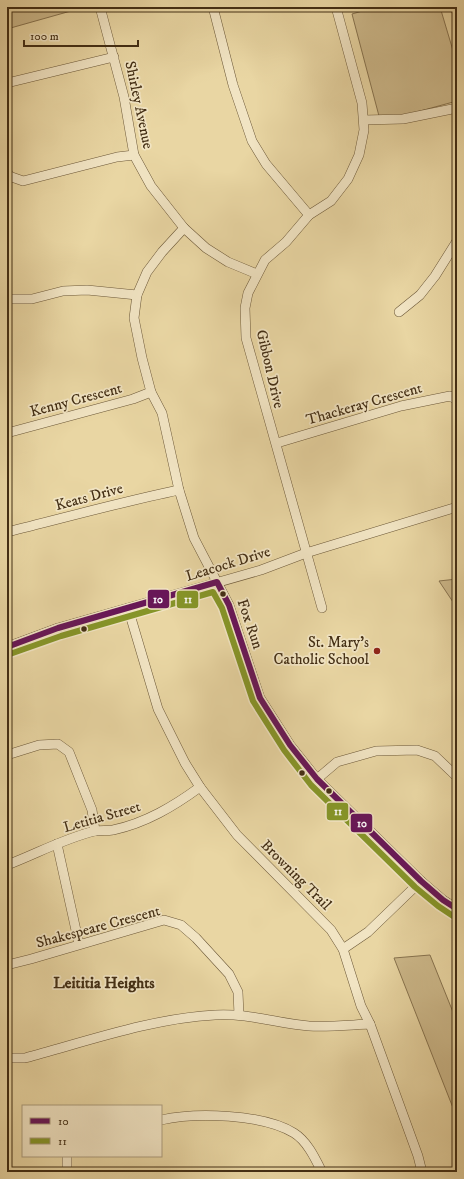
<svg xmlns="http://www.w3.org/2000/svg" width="464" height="1179" font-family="'IM FELL DW Pica',serif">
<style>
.green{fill:#cdb98b;stroke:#887450}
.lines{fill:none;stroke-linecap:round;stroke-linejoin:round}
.minor-casing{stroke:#6c5838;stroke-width:10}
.minor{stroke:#f1e4c3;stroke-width:9}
.bus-1-casing{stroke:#f1e4c3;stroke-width:9}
.bus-2-casing{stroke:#f1e4c3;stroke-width:9}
.bus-1{stroke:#681757;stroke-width:6}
.bus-2{stroke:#869528;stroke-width:6}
.bus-dot{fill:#432e14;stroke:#f1e4c3;stroke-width:1.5}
.poi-dot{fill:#8f2418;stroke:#f1e4c3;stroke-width:1.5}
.labels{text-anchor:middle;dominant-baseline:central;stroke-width:3.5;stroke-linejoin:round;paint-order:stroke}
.street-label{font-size:15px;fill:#432e14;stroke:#f1e4c3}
.poi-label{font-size:15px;fill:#432e14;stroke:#f1e4c3;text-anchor:end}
.neighbourhood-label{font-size:16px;font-weight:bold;fill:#432e14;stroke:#f1e4c3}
.line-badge{stroke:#f1e4c3;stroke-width:1.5}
.badge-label{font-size:11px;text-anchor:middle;font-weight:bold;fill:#fff}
</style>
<rect width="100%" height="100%" fill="#e9d6a3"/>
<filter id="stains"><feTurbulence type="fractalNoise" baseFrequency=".005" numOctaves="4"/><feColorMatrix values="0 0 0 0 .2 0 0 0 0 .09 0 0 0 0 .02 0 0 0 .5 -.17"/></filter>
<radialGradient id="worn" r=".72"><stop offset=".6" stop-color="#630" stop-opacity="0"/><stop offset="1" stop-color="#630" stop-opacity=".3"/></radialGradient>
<!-- green -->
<g class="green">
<polygon points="7,7 85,7 7,29"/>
<polygon points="376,7 440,7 457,64 457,101 398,117 379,116 352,14"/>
<polygon points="457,579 457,608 439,581"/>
<polygon points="430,955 457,1022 457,1118 394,958"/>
<polygon points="7,1129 11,1172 7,1172"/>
</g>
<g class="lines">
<defs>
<g id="minor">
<polyline points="100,7 124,97 134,155 151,186 184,228 206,248 228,262 257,274"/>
<polyline points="213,7 233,85 252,141 266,164 309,215"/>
<polyline points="455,7 457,13"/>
<polyline points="7,83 114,57"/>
<polyline points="364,120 403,119 457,108"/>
<polyline points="7,171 9,176 23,181 117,157 134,155"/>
<polyline points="184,228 162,252 147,272 137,295 134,318 142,358 151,392 162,413 179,490 194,538 229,605 260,698 290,745 317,779 421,881 443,900 457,909"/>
<polyline points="7,299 32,299 63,291 87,290 137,295"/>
<polyline points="399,312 420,295 435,276 457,241"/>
<polyline points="7,433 133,399 151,392"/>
<polyline points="277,443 401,406 450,396 457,400"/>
<path d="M 7,532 C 64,518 121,502 179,490"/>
<polyline points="128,608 158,709 185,763 200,787 237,835 331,930 343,949 361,1006 370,1024 418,1156 422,1172"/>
<polyline points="322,608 246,338 245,308 248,293 265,260 286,242 309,215 331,201 348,179 359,155 364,130 362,103 336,7"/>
<polyline points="7,647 58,628 261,570 306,553 457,507"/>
<polyline points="7,755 39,745 58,744 69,752 92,810 95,831"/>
<polyline points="317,779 337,762 376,751 417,750 435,756 457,777"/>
<polyline points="57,844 79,944"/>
<path d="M 7,865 C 36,854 65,838 95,831 C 101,830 107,831 113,830 C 146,823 174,806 200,787"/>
<polyline points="343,949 368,932 421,881"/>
<polyline points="7,965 31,959 164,920 181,925 196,938 229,974 238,992 239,1015"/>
<path d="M 7,1058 L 25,1058 C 85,1042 153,1018 215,1015 C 247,1013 277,1023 309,1026 C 329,1027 349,1025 370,1024"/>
<path d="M 161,1120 C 196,1112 263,1114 294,1133 C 307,1141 315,1158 322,1172"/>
<polyline points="67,1156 67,1172"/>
</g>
</defs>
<!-- minor casing -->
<use href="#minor" class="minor-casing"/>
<!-- minor -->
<use href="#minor" class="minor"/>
<defs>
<polyline id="bus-1" points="7,647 58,628 217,582 229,605 260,698 290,745 317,779 421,881 443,900 457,909"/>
<polyline id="bus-2" points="10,654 61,636 213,592 222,608 253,701 284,750 311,785 415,887 438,906 453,916"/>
</defs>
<!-- bus-1 casing -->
<use href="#bus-1" class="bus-1-casing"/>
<!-- bus-2 casing -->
<use href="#bus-2" class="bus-2-casing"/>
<!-- bus-1 -->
<use href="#bus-1" class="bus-1"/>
<!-- bus-2 -->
<use href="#bus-2" class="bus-2"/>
</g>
<!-- markers -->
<g class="bus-dot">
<circle cx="223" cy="594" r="3.5"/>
<circle cx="84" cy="629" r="3.5"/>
<circle cx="302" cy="773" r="3.5"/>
<circle cx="329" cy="791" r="3.5"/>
</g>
<circle class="poi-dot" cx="377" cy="651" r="4"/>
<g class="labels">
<!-- street labels -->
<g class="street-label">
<text transform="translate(139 105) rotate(78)">Shirley Avenue</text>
<text transform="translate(270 369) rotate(77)">Gibbon Drive</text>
<text transform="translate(76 400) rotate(-15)">Kenny Crescent</text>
<text transform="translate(364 404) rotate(-16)">Thackeray Crescent</text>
<text transform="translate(89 497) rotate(-15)">Keats Drive</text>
<text transform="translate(228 564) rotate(-17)">Leacock Drive</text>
<text transform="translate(250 624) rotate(71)">Fox Run</text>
<text transform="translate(102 817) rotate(-16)">Letitia Street</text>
<text transform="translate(296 875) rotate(45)">Browning Trail</text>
<text transform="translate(98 927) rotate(-15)">Shakespeare Crescent</text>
</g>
<!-- poi labels -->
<g class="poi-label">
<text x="369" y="642">St. Mary's<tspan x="369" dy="17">Catholic School</tspan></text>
</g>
<!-- neighbourhood labels -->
<g class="neighbourhood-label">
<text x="104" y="983">Leititia Heights</text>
</g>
</g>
<g class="line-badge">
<rect x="147" y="589" width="23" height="20" rx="4" fill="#681757"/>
<rect x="176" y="590" width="23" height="19" rx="4" fill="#869528"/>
<rect x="326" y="802" width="23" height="19" rx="4" fill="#869528"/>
<rect x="350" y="813" width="23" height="20" rx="4" fill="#681757"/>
</g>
<g class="badge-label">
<text x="158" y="603">10</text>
<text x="188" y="603">11</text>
<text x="338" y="815">11</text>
<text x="362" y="827">10</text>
</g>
<!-- margin -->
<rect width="464" height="1179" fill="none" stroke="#e9d6a3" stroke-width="24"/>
<rect x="8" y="8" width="448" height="1163" fill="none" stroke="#432e14" stroke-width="2"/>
<rect x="12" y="12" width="440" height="1155" fill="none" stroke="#432e14"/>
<!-- legend -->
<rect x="22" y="1105" width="140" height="52" fill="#f1e4c3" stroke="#ab9b7d"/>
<rect x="30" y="1118" width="20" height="6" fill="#681757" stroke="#ab9b7d"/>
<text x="58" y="1125" font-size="12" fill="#432e14">10</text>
<rect x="30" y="1138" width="20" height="6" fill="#869528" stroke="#ab9b7d"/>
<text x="58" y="1145" font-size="12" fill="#432e14">11</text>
<!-- scale -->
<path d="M24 40v6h114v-6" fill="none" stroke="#432e14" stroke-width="2"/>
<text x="30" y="40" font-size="12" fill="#432e14" stroke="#f1e4c3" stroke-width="3" paint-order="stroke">100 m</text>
<rect width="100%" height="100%" filter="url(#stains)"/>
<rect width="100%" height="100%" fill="url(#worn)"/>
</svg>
